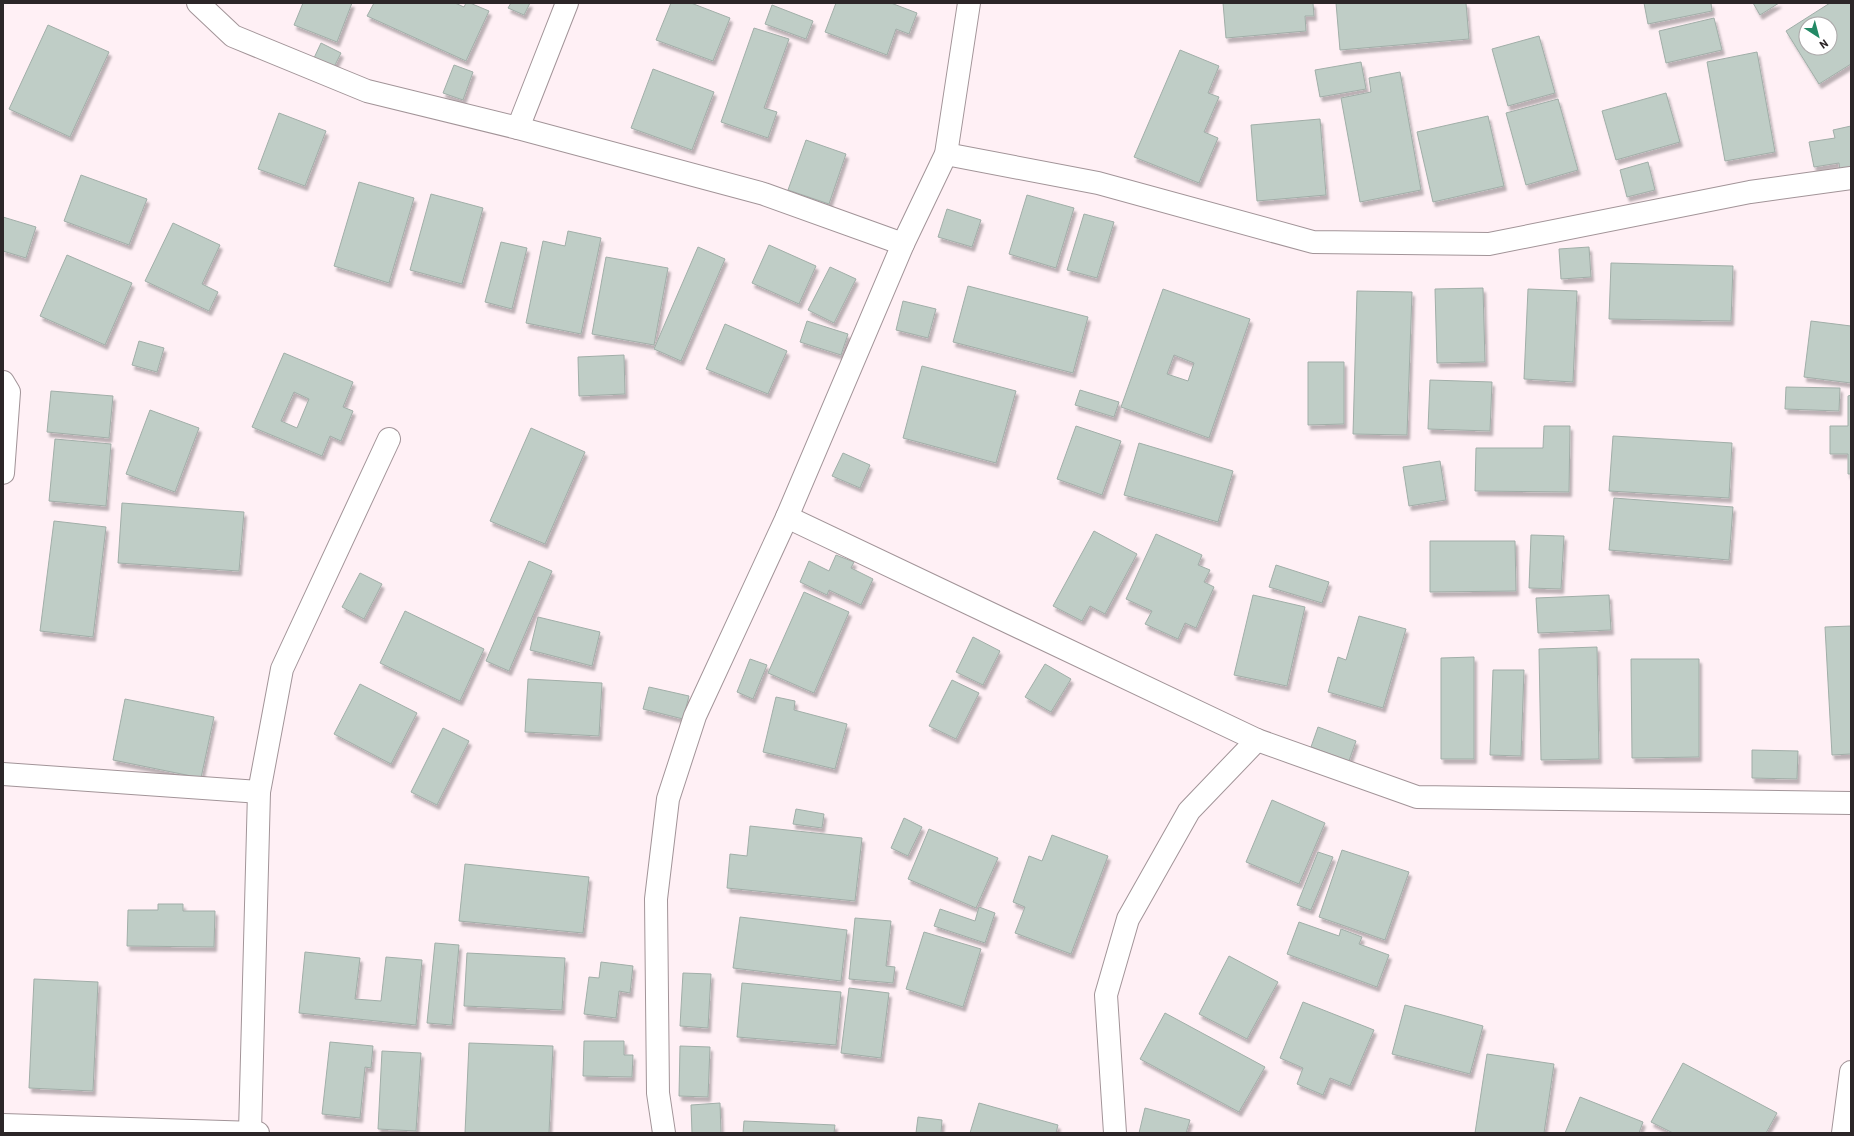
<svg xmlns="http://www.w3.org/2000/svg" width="1854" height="1136" font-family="Barlow,sans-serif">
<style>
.building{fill:#bfcdc6;stroke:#a1aea8;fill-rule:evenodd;filter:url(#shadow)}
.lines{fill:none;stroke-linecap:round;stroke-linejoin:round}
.street-casing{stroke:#a29498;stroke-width:24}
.street{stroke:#fff;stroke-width:22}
</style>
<defs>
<filter id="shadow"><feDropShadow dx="2.5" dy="4.5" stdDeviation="1" flood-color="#0004"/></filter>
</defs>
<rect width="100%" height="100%" fill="#fff0f5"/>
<!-- building -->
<g class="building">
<polygon points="303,3 352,3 337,42 294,25"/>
<polygon points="374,3 455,3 464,7 466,3 470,3 489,11 466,61 367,16"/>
<polygon points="511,3 530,3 524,15 508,8"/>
<polygon points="671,3 691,3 730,18 713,61 656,40"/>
<polygon points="836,3 891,3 917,13 909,34 896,29 887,55 825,32"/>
<polygon points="1223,3 1313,3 1314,16 1305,16 1306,31 1226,38"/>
<polygon points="1336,3 1466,3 1469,39 1340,50"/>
<polygon points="1644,3 1711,3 1712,11 1648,24"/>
<polygon points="1753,3 1779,3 1760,15"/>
<path d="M 1830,3 L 1851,3 L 1851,64 L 1819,84 L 1786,31 ZM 1806,24 L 1830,24 L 1830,48 L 1806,48 Z"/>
<polygon points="772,5 813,21 806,39 765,24"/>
<polygon points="1714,18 1722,50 1666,63 1659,31"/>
<polygon points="48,25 109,52 70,137 9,109"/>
<polygon points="754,28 789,39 764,108 777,112 768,138 721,122"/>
<polygon points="1539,36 1555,93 1508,106 1492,49"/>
<polygon points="321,43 341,53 334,67 314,58"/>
<polygon points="1180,50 1219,66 1208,93 1219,97 1204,132 1218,138 1199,183 1134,157"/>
<polygon points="1757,52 1775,152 1725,161 1707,62"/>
<polygon points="1361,62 1366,89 1320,97 1315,70"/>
<polygon points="454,65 473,72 463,100 443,93"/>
<polygon points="653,69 714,92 692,150 631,128"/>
<polygon points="1400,72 1421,190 1360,202 1341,98 1371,92 1369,78"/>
<polygon points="1666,93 1680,142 1616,160 1602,111"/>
<polygon points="1558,99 1578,170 1526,185 1506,113"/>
<polygon points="279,113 326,131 305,186 258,169"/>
<polygon points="1488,116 1504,186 1433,202 1417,132"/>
<polygon points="1320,119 1326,195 1257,201 1251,125"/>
<polygon points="1851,126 1851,169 1840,171 1839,163 1814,167 1809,142 1835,138 1833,130"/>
<polygon points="806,140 846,154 829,204 788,190"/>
<polygon points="1648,162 1655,190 1627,197 1620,170"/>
<polygon points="81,175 147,199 129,245 64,221"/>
<polygon points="359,182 414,198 389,283 334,266"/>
<polygon points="431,194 483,208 462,284 410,270"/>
<polygon points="1027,195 1074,208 1056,268 1009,254"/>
<polygon points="947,209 981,220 972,247 938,237"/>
<polygon points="1084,214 1114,222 1097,278 1067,270"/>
<polygon points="3,217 36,227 26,258 3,251"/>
<polygon points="173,223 220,245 202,284 218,292 209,311 145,281"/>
<polygon points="568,231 601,238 581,334 526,323 543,241 565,246"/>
<polygon points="501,242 527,248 512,309 485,302"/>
<polygon points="769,245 816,266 799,304 752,283"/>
<polygon points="698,247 725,259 681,361 654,349"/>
<polygon points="1589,247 1591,277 1561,279 1559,249"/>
<polygon points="67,255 132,283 105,345 40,316"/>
<polygon points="606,257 668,268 654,345 592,334"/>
<polygon points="1611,263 1733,266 1731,321 1609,319"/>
<polygon points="830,267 856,279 834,323 808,310"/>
<polygon points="968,286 1088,317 1073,373 953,342"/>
<polygon points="1483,288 1485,362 1437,363 1435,289"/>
<path d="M 1163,289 L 1250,319 L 1209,438 L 1121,407 ZM 1174,355 L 1194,363 L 1188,381 L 1167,374 Z"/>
<polygon points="1528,289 1577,291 1573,382 1524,379"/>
<polygon points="1357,291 1412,292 1407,435 1353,434"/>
<polygon points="903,301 936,309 928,338 896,330"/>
<polygon points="807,321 848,334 841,355 800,342"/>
<polygon points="1811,321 1851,326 1851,383 1804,377"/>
<polygon points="725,324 787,351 768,394 706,369"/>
<polygon points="139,341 164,348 157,372 132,365"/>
<path d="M 284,353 L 353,382 L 343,407 L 353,411 L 341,441 L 330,436 L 322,456 L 252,427 ZM 294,392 L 309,399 L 297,428 L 281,421 Z"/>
<polygon points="624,355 625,394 579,396 578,357"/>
<polygon points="1308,362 1344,362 1344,424 1308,425"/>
<polygon points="922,366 1016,391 996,463 903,438"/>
<polygon points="1430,380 1492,382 1490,431 1428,429"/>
<polygon points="1786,387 1840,388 1839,411 1785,409"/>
<polygon points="1080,390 1119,402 1114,417 1075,405"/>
<polygon points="51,391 113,396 109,438 47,432"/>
<polygon points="1851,395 1851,474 1848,474 1848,454 1830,454 1830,426 1848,426 1848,396"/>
<polygon points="150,410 199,428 175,492 126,474"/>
<polygon points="1076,426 1121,441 1102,495 1057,479"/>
<polygon points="1544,426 1570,426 1569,492 1475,491 1476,448 1543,448"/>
<polygon points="531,428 585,452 545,544 490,521"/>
<polygon points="1613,436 1732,443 1729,498 1609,491"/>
<polygon points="55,439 111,444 106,506 49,501"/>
<polygon points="1139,443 1233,471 1218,522 1124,495"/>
<polygon points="843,453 870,465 860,488 832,476"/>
<polygon points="1440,461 1446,500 1409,506 1403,467"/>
<polygon points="1614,498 1733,507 1729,560 1609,550"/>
<polygon points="122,503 244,512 239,571 118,563"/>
<polygon points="54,521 106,527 93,637 40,631"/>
<polygon points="1094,531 1137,554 1105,614 1090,606 1082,621 1053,606"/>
<polygon points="1156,534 1202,555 1198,565 1210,570 1204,582 1214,587 1196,628 1185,623 1178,639 1145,624 1152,611 1126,599"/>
<polygon points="1531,535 1564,536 1561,589 1529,588"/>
<polygon points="1430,541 1515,541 1516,591 1430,592"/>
<polygon points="836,555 854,562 851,568 873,579 861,605 829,590 827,595 800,582 809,561 829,571"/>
<polygon points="529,561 552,571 509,671 486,661"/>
<polygon points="1276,565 1329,582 1322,603 1269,587"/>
<polygon points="360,573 382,584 364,619 342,607"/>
<polygon points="804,592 849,612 814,693 768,673"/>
<polygon points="1253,595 1305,607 1287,686 1234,675"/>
<polygon points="1609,595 1611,630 1538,633 1536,598"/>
<polygon points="405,611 484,649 460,701 380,663"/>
<polygon points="1359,616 1406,629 1383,708 1328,692 1338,657 1346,660"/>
<polygon points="538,617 600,632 592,666 530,650"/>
<polygon points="1851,626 1851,754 1832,755 1825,627"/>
<polygon points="973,637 1000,651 983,685 956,672"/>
<polygon points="1597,647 1599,759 1541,760 1539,649"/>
<polygon points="1474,657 1474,759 1441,759 1441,658"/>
<polygon points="750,659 767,665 753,699 737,692"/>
<polygon points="1631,659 1699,659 1699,757 1632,758"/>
<polygon points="1045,664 1071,679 1051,712 1025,697"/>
<polygon points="1493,670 1524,670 1521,756 1490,755"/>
<polygon points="528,679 602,683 599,736 525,732"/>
<polygon points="952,680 979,693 956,739 929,726"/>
<polygon points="360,684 417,713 391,764 334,734"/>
<polygon points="649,687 689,696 683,719 643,709"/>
<polygon points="776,697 795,701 794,710 847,724 835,769 763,752"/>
<polygon points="125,699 214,717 201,778 113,760"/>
<polygon points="1318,727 1356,741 1349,761 1311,747"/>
<polygon points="443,728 469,741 437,805 411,792"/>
<polygon points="1752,750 1798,751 1797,779 1752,778"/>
<polygon points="1272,800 1325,823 1299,884 1246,862"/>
<polygon points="796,809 824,814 822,828 793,824"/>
<polygon points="904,818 922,827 908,856 891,848"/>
<polygon points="750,826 862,838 855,901 727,888 730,854 747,856"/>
<polygon points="929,829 998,858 976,908 908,879"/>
<polygon points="1052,835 1108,856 1071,954 1015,933 1025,907 1013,902 1029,856 1042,861"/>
<polygon points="1342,850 1409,872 1385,940 1319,917"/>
<polygon points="1318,852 1333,857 1311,910 1297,905"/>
<polygon points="465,864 589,877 583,933 459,921"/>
<polygon points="158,904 183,904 183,911 215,911 214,947 127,946 128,910 158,910"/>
<polygon points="979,907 995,913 985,943 934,926 940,909 975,921"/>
<polygon points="740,917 847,930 841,981 733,968"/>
<polygon points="855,918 891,921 886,966 895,967 893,983 849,979"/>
<polygon points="1299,922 1339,936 1341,929 1362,937 1359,944 1389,955 1377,987 1287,954"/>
<polygon points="924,932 981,949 963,1007 906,989"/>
<polygon points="435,943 459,945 452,1025 427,1023"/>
<polygon points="305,952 360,958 355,999 381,1001 386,957 422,960 416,1025 299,1013"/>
<polygon points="467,953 565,958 562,1010 464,1006"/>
<polygon points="1229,956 1278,982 1247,1039 1199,1014"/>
<polygon points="601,962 633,966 630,993 619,991 616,1018 584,1014 589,977 599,978"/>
<polygon points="683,973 711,974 708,1028 680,1026"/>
<polygon points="34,979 98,982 93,1091 29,1088"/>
<polygon points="742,983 841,992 836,1045 737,1037"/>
<polygon points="849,988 889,993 881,1058 841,1053"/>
<polygon points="1303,1002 1374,1030 1350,1086 1330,1078 1323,1095 1297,1084 1303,1068 1280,1058"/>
<polygon points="1405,1005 1483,1026 1470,1074 1392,1054"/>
<polygon points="1165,1013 1265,1067 1239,1112 1140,1059"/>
<polygon points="584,1041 624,1041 624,1055 633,1055 632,1077 583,1076"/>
<polygon points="330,1042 373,1046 371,1068 365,1067 360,1118 322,1114"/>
<polygon points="469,1043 553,1046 549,1133 465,1133"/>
<polygon points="680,1046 710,1047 708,1097 679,1096"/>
<polygon points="382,1051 421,1053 416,1131 378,1129"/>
<polygon points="1487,1054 1554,1064 1544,1133 1475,1133"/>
<polygon points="1683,1063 1777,1113 1766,1133 1673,1133 1651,1122"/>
<polygon points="1580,1097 1643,1122 1639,1133 1565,1133"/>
<polygon points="720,1103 721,1133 692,1133 691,1105"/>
<polygon points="979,1103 1058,1125 1056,1133 970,1133"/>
<polygon points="1145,1108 1190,1120 1186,1133 1139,1133"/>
<polygon points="918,1117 942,1120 941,1133 916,1133"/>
<polygon points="744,1121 835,1125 834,1133 743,1133"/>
</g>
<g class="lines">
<defs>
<g id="street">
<polyline points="198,3 233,36 367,91 518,128 764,194 903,244"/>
<polyline points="518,128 567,3"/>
<polyline points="946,154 1098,183 1313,242 1489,244 1750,192 1851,178"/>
<polyline points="3,382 9,392 3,473"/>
<polyline points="787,517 1257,740 1417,797 1851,803"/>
<polyline points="3,774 259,792"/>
<polyline points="3,1125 258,1133"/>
<polyline points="250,1132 259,792 282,669 389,439"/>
<polyline points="664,1133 658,1093 656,899 668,799 695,716 787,517 903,244 946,154 969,3"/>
<polyline points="1115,1133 1106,995 1128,919 1189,811 1257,740"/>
<polyline points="1843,1133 1851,1072"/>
</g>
</defs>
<!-- street casing -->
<use href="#street" class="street-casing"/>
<!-- street -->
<use href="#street" class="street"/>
</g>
<!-- border -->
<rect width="1854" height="1136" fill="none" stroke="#2c2628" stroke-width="8"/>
<!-- north arrow -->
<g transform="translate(1818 36) rotate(144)"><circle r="19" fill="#ffffff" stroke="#aba8a9"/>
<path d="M0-3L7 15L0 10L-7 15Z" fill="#228965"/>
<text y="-6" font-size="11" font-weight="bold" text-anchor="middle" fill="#2c2628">N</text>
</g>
</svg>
